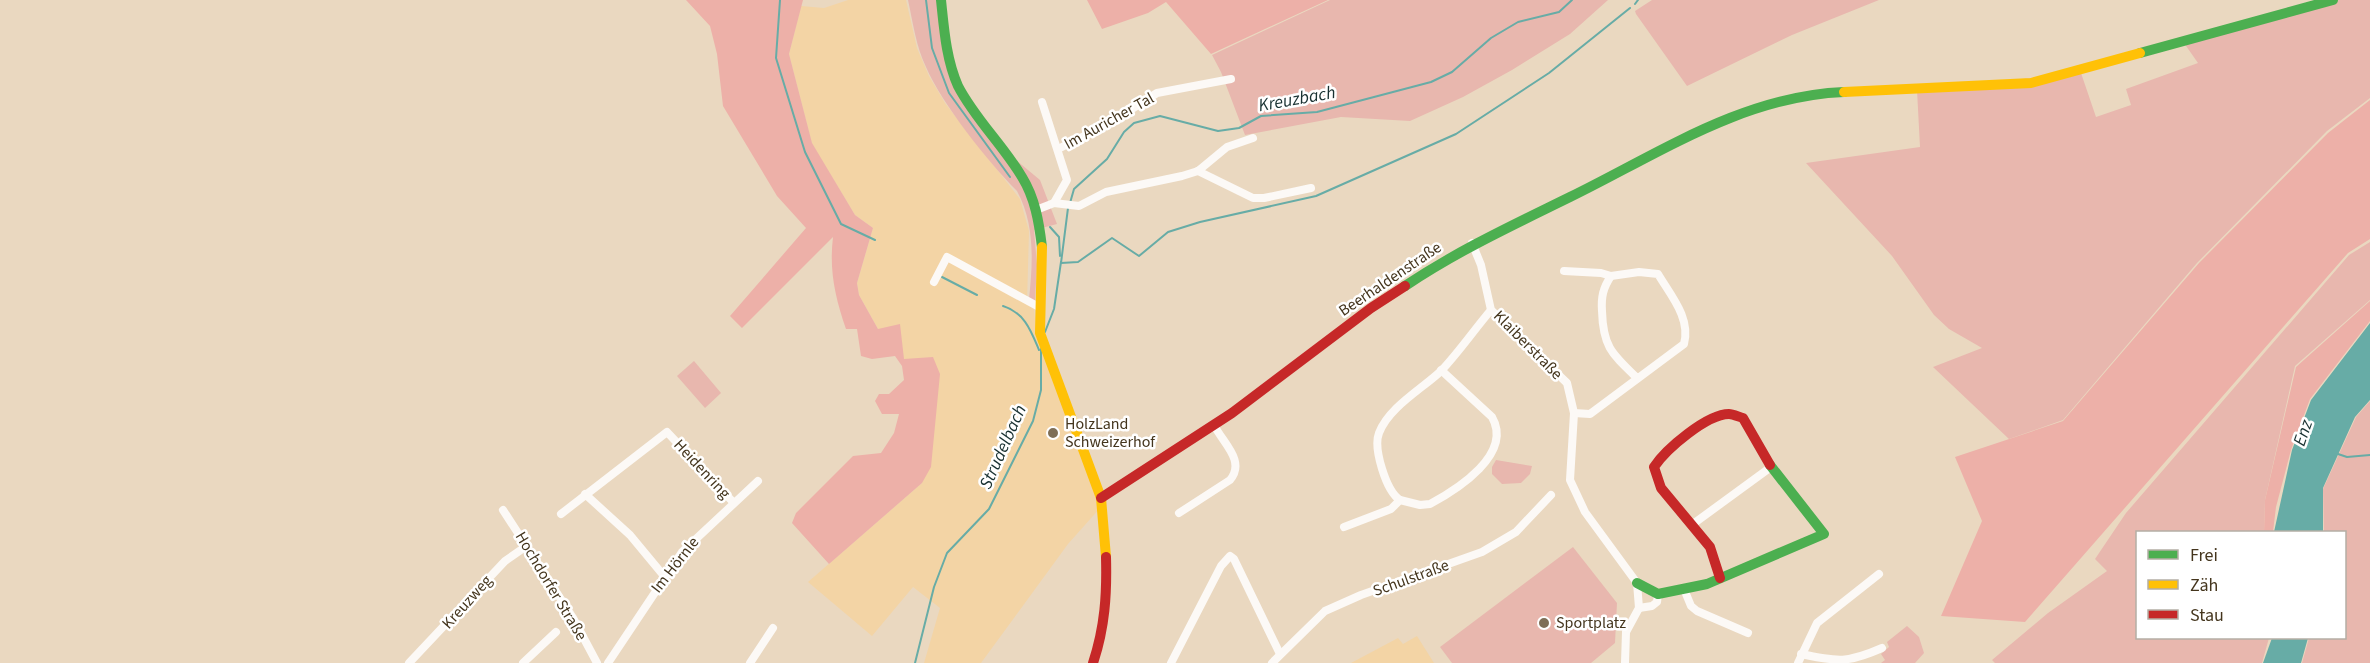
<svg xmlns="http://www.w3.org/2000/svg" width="2370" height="663" font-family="'Source Sans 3',sans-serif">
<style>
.built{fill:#f3d4a5}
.green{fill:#e8b7ae}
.forest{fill:#edb0a8}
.water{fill:#67aca6}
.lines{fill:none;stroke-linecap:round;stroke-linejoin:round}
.stream{stroke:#67aca6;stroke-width:2}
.street{stroke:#fcf9f6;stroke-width:8}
.fast{stroke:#4caf50;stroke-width:10}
.slow{stroke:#ffc107;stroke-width:10}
.jam{stroke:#c62828;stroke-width:10}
.poi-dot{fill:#7e6e56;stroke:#fff;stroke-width:2}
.labels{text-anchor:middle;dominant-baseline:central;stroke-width:5;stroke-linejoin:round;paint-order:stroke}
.street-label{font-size:16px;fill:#44351d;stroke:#fff}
.poi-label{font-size:16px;fill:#44351d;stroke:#fff;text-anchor:start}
.water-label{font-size:18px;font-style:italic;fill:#193131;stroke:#fff}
</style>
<rect width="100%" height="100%" fill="#ead8c0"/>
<!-- built -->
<g class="built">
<polygon points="848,0 906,0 917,48 929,76 945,103 1020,199 1029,231 1027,303 1034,308 1036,333 1101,507 1068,544 981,663 924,663 940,608 913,587 872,636 808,582 922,483 904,359 878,329 859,295 857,283 873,228 855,215 812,144 789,54 801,6 824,8"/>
<polygon points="1417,636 1434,663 1351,663 1398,638 1403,644"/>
</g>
<!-- green -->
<g class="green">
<path d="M 908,0 L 937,0 L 946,62 L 1005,151 L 1040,180 L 1057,224 L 1034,230 L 1037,265 L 1035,301 L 1029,299 C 1033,262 1035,224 1017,191 C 988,162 942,104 926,67 C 916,46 913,23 908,0 Z"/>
<polygon points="1330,0 1608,0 1570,34 1512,70 1463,97 1410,121 1341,117 1245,135 1221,72 1212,55"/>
<polygon points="1652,0 1879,0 1792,35 1687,86 1636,14 1635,11"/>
<polygon points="2339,0 2370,0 2370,98 2327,131 2197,263 2063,420 2009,439 1933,367 1982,348 1949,329 1934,315 1892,256 1806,163 1920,147 1917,90 2081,73 2096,117 2131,105 2126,89 2198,63 2184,43"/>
<polygon points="2370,242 2370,300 2295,366 2265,500 2264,532 2138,532 2138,638 2269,638 2262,663 1995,663 1992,660 2048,613 2107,571 2095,559 2126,513 2349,255"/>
<polygon points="694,361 721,393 705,408 677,376"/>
<polygon points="2370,401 2370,663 2302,663 2309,638 2344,638 2344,532 2324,532 2323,489 2356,417"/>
<polygon points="1496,460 1532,466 1530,474 1521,483 1502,484 1492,474 1492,467"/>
<polygon points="1573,547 1617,603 1615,643 1591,663 1452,663 1440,647"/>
<polygon points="1907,626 1919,637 1924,653 1915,663 1881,663 1885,660 1881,654 1889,647 1887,642"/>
</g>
<!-- forest -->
<g class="forest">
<path d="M 686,0 L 803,0 L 789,54 L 812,143 L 855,215 L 873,228 L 857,283 L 859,295 L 878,329 L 900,324 L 904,359 L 933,357 L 940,374 L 931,467 L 922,483 L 829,564 L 792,523 L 796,513 L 853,456 L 881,453 L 894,433 L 899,414 L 882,414 L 875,401 L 879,394 L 889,394 L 904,380 L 902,366 L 895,356 L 872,359 L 861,356 L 857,329 L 846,329 C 835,297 829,270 833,237 L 742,328 L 730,316 L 806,228 L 777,196 L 723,106 L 717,54 L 710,26 Z"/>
<polygon points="1087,0 1328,0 1211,54 1166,2 1148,13 1102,29"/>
<polygon points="2370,100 2370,239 2348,253 2025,622 1941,616 1982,521 1955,457 2063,421 2199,263 2328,133"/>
<polygon points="2370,301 2370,321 2310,399 2291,450 2276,507 2273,532 2264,532 2265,500 2296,367"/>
</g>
<!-- water -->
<g class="water">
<polygon points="2370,323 2370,400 2355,417 2323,488 2323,532 2274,532 2292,450 2311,400"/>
<polygon points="2272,638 2308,638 2301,663 2263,663"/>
</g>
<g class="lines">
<!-- stream -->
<g class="stream">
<polyline points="780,0 776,58 805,152 841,224 875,240"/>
<polyline points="926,0 932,48 949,93 1010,177"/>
<polyline points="1635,4 1638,0"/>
<polyline points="1070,203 1074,189 1107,159 1124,132 1134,123 1160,116 1218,131 1239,128 1261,116 1317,112 1431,82 1452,72 1491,38 1518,22 1559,12 1572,0"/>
<polyline points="1068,208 1061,263 1078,262 1112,238 1139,256 1168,232 1200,222 1316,196 1456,134 1549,73 1630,8"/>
<polyline points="1050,227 1059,237 1060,256"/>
<polyline points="942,277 977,295"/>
<path d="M 1003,306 C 1025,313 1031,331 1039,350"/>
<polyline points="1045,332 1054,309 1061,262"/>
<polyline points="2338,454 2347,457 2370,455"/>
<polyline points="915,663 934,587 947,553 989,509 1033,421 1041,390 1041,349"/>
</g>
<!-- street -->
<g class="street">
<polyline points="1058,149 1108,124 1157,93 1231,79"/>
<polyline points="1198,171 1253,198 1264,198 1311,188"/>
<polyline points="1054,203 1079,206 1106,192 1182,176 1198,171 1227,147 1253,138"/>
<polyline points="1036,210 1054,203 1067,180 1042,102"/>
<polyline points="1472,243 1481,265 1491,310 1567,383 1574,413 1570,480 1585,512 1637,583 1639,608 1626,632 1625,663"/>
<polyline points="1564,271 1601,273 1611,276"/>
<polyline points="934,282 947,257 1039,307"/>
<path d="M 1574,413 L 1590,414 L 1684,344 C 1691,318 1671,296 1658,274 L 1639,272 L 1611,276 C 1603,288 1601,297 1602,311 C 1603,347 1612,354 1637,378"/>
<polyline points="585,494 630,535 664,576"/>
<path d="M 1400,500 L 1420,505 L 1430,504 C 1458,489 1513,454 1492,417 L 1441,370"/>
<polyline points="503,510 573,618 597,663"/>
<path d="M 1179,513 L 1230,480 C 1246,461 1223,443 1214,425"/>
<polyline points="561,514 667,432 733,502"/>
<polyline points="1693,524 1771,467"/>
<path d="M 1344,527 L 1391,509 L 1400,500 C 1386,491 1373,448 1379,433 C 1389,407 1422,389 1441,371 C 1459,352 1474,330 1491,310"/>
<polyline points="1684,589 1691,606 1697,611 1748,633"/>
<polyline points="1639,608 1652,606 1657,602 1658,594"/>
<path d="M 1801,654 C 1838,662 1848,663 1882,648"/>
<polyline points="409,663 505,561 528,545"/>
<polyline points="523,663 556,632"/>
<polyline points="608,663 682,552 758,481"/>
<polyline points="750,663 773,628"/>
<polyline points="1171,663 1221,566 1230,556 1234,559 1280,654"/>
<polyline points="1272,663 1325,611 1361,595 1482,552 1516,532 1551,495"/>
<polyline points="1798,663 1817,623 1879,574"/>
</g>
<!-- fast -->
<g class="fast">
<path d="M 941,0 C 944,28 946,59 958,86 C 975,119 1003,145 1022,177 C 1035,198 1039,222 1042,247"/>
<polyline points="2140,53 2333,0"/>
<path d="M 1405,286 C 1459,250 1511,226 1570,197 C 1658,154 1743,96 1844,92"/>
<polyline points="1637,583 1658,594 1707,584 1824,534 1770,465"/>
</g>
<!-- slow -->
<g class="slow">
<polyline points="1844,92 2031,83 2140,53"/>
<polyline points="1042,247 1040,333 1101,498 1106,557"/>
</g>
<!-- jam -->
<g class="jam">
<polyline points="1101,498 1232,413 1371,308 1405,286"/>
<path d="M 1720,578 L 1710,547 L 1661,488 L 1654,467 C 1666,449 1707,414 1729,414 C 1733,414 1739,417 1743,418 L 1770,465"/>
<path d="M 1093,663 C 1105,627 1107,594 1106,557"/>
</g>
</g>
<!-- markers -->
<g class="poi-dot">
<circle cx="1053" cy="433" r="6"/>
<circle cx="1544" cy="623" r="6"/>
</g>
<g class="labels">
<!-- street labels -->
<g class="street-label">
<text transform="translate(1109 121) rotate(-29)">Im Auricher Tal</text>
<text transform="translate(1390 279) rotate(-34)">Beerhaldenstraße</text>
<text transform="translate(1528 345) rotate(45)">Klaiberstraße</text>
<text transform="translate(702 469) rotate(47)">Heidenring</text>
<text transform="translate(675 565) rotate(-52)">Im Hörnle</text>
<text transform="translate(1411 578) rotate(-20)">Schulstraße</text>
<text transform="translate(551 586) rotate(59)">Hochdorfer Straße</text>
<text transform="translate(467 602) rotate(-48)">Kreuzweg</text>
</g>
<!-- poi labels -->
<g class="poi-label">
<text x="1065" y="424">HolzLand<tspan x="1065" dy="18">Schweizerhof</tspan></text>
<text x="1556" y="623">Sportplatz</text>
</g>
<!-- water labels -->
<g class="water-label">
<text transform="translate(1297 99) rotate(-10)">Kreuzbach</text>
<text transform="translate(2303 433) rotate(-71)">Enz</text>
<text transform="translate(1003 447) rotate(-66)">Strudelbach</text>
</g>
</g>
<!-- legend -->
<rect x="2136" y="531" width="210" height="108" fill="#ffffff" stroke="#b4aea5" stroke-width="1.5"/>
<rect x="2148" y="550" width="30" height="9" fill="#4caf50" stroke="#b4aea5" stroke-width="1.5"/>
<text x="2190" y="561" font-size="18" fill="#44351d">Frei</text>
<rect x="2148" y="580" width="30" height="9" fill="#ffc107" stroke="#b4aea5" stroke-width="1.5"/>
<text x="2190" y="591" font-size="18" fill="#44351d">Zäh</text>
<rect x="2148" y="610" width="30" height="9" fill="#c62828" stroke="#b4aea5" stroke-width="1.5"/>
<text x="2190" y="621" font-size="18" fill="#44351d">Stau</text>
</svg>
